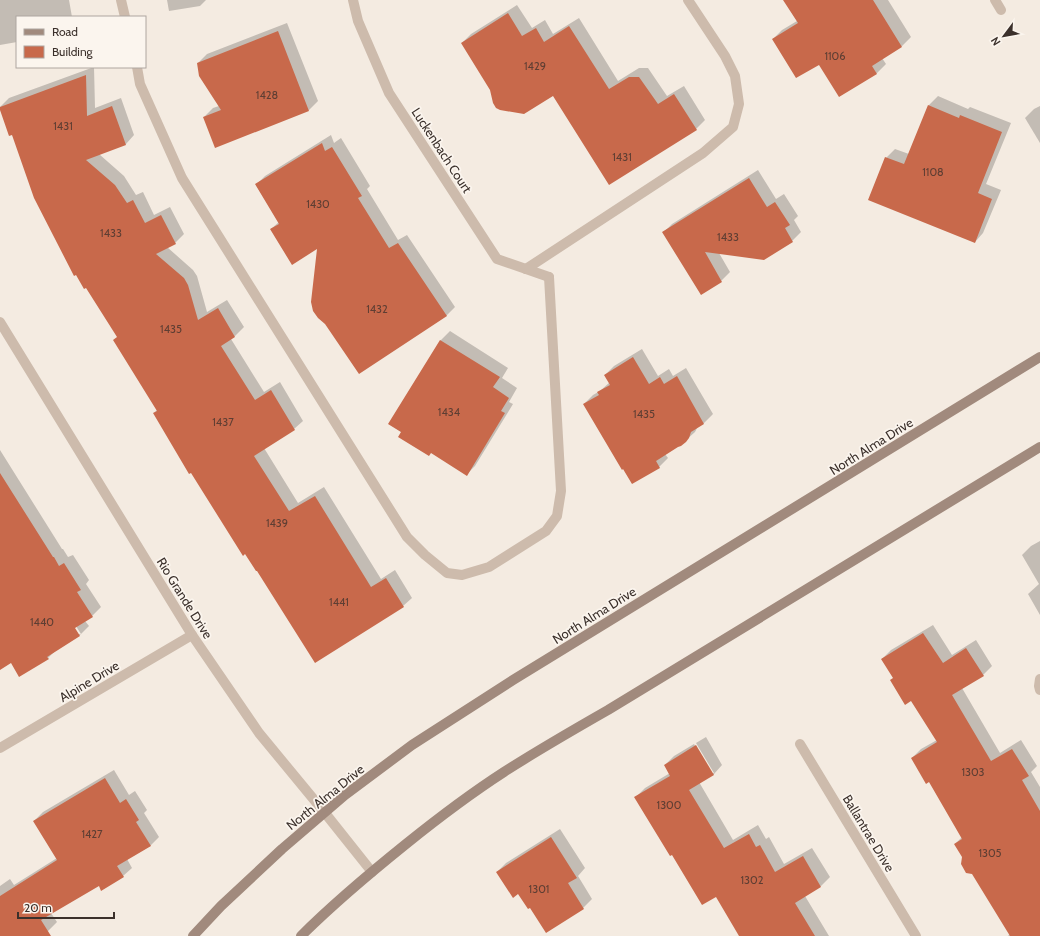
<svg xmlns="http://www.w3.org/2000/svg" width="1040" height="936" font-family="Cabin,sans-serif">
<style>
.shadow{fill:#0003}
.building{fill:#c8694b}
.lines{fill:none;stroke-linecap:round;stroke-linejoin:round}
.lane{stroke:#cdbbac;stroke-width:10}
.street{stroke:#cdbbac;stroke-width:10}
.secondary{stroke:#a18a7d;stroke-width:10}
.labels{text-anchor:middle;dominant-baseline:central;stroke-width:3.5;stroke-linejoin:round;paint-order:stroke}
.number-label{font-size:11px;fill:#5e3e33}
.street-label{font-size:13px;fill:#3b302b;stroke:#fbf5ee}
</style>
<rect width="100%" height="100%" fill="#f4ebe1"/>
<!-- shadow -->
<g class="shadow">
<polygon points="0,0 69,0 72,17 17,17 17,42 0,45"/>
<polygon points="167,0 206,0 200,6 169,11"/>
<polygon points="784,0 888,0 911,37 902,46 882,58 886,64 877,73 839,96 819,63 773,39 782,30 797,21"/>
<polygon points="517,5 532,28 545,20 553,34 579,18 618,81 639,68 648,68 667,96 684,86 705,120 696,129 553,95 491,89 462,43 471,34"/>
<polygon points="287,23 318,101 309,110 204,117 213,108 219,106 198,63 207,54"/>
<polygon points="94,67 95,108 121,98 134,135 126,144 99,154 124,176 136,195 143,192 154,215 170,207 184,234 175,243 167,247 193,270 197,276 207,312 227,300 244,327 235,336 231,339 264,392 280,382 303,421 294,429 264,448 298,503 324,487 381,579 395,570 412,598 403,606 257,570 192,471 154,413 157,410 12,134 0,107 9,98"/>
<polygon points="938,96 968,109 970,107 1011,123 986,184 1001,190 983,233 975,242 886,158 895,149 909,154 929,105"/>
<polygon points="1040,106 1040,143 1025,118 1034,109"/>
<polygon points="331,135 334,143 341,138 370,186 367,189 398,240 407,235 455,307 446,316 318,247 271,229 279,222 256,185 265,176"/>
<polygon points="758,170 776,199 784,194 798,216 794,220 801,232 792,241 764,259 719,253 730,272 721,281 663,233 672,224"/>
<polygon points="450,331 508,368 502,378 517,388 509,402 513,404 475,466 467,474 389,424 441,340"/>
<polygon points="642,349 658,376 669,369 673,376 686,368 713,414 704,423 698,426 695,432 685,441 665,454 668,458 659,467 584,404 593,395 600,391 610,382 605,375 614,366"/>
<polygon points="0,450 62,549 63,549 68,557 73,555 89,580 86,584 101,607 92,616 85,621 89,626 81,634 74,623 72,624 78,634 81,634 56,650 48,658 11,662 0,654"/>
<polygon points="1040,541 1040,615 1028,594 1039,584 1022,555 1031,546"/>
<polygon points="933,625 952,655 976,640 992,666 983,675 962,688 1000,753 1021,740 1037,766 1031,772 1040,787 1040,936 1008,936 1010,934 955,844 962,837 929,781 912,758 921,749 937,740 911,700 894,678 882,659 891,650"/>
<polygon points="706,737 722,765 714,774 699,782 733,840 758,825 766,839 769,837 784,864 812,848 830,877 821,886 805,896 829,936 750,936 636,797 645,788 670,773 665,765 674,756 694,744 712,773 714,773 696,743"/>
<polygon points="114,770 129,795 135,791 147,810 144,813 159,837 150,846 127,859 132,868 123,876 99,885 51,913 57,922 48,931 46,936 0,936 0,886 10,879 14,885 57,858 34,821 43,812"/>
<polygon points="560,829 585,868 578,876 592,899 583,908 531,907 519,893 497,872 506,863"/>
</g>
<!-- building -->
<g class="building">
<polygon points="783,0 873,0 902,47 872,66 877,74 839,97 819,65 796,78 772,39 798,23"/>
<polygon points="508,13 522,36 536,28 544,42 569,26 609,89 629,77 639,77 658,104 674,94 697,130 609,185 553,96 524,114 500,110 496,108 493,103 490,90 461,43"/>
<polygon points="278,31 309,111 215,148 203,117 221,110 199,76 197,63"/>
<polygon points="86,75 87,116 112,106 126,145 86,160 115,185 127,203 133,200 145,223 161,215 176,244 156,254 184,278 188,285 198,320 218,308 235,337 221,346 255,400 271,390 295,430 254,456 289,511 315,496 371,587 386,578 404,607 315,663 257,571 256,571 245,554 243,556 191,473 189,474 153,413 157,411 113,340 117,337 86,288 84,289 76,275 74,276 34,198 12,135 9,136 0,110 0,107"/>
<polygon points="928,105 959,118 960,115 1002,132 978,193 992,199 975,243 868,200 885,157 904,164"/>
<polygon points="322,143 325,151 332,147 362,196 358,198 389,248 398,243 447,316 359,374 325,324 318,318 313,311 311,302 317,249 292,265 270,229 279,224 255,184"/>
<polygon points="749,178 767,207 775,202 790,225 785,228 793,242 764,260 705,252 722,282 701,295 662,232"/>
<polygon points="440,340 500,377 493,387 509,398 501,411 505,413 467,476 431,453 429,456 398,437 401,432 388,424"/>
<polygon points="633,357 649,384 660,377 664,384 677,376 704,424 691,432 689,438 686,442 681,446 678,447 656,461 660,468 632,484 623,469 622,470 583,404 599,395 597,392 610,385 604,375"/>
<polygon points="0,473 53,557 54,557 59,566 64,563 81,590 77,592 93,617 75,628 80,636 47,657 49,659 19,677 11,663 0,670"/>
<polygon points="923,633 943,663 966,648 984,676 952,695 991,761 1012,749 1029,776 1022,780 1040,811 1040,936 1010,936 972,874 966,873 961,864 962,857 954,844 962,839 929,782 926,784 911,758 937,742 911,701 905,705 890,680 893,678 881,659"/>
<polygon points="696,745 714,775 689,790 724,848 749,834 756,847 760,845 775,872 803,856 821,887 795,903 815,936 739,936 716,897 702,905 672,855 670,856 634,797 670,776 664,765"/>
<polygon points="105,778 120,803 126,799 139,820 136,822 151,846 117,866 124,877 101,891 99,886 41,920 51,936 0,936 0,896 57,860 33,821"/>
<polygon points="551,837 577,878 568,883 584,909 546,933 530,908 528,909 518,894 513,898 496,872"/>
</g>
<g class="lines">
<!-- lane -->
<g class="lane">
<polyline points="121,0 125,17"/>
<polyline points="137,67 140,84 182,178 407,537 425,555 447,573 462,575 489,567 546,531 557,516 561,491 549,277"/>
<polyline points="526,269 703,153 733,127 739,104 735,76 725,56 688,0"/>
<polyline points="1040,679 1039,686 1040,690"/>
</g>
<!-- street -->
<g class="street">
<polyline points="353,0 358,21 389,93 497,259 549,277"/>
<polyline points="995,0 1001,10"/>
<polyline points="0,322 192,635 259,733 325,813 372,872"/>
<polyline points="800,744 916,936"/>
<polyline points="0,748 192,635"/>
</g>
<!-- secondary -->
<g class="secondary">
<polyline points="193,936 221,906 282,849 345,795 412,745 513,680 1040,357"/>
<path d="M 301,936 C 334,903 370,873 406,844 C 437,819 470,794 504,772 C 538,750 573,730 608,710 L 1040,447"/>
</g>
</g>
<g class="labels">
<!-- number labels -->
<g class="number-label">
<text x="835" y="56">1106</text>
<text x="535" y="66">1429</text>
<text x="267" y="95">1428</text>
<text x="63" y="126">1431</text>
<text x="622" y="157">1431</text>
<text x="933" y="172">1108</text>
<text x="318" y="204">1430</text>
<text x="111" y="233">1433</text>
<text x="728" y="237">1433</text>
<text x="377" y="309">1432</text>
<text x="171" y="329">1435</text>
<text x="449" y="412">1434</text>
<text x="644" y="414">1435</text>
<text x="223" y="422">1437</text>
<text x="277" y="523">1439</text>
<text x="339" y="602">1441</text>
<text x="42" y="622">1440</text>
<text x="973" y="772">1303</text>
<text x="669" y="805">1300</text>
<text x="92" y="834">1427</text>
<text x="990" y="853">1305</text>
<text x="752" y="880">1302</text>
<text x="539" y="889">1301</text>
</g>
<!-- street labels -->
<g class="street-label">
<text transform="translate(442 150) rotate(57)">Luckenbach Court</text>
<text transform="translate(871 446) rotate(-32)">North Alma Drive</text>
<text transform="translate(185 598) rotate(58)">Rio Grande Drive</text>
<text transform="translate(594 615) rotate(-32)">North Alma Drive</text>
<text transform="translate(89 681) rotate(-31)">Alpine Drive</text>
<text transform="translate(325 797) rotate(-39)">North Alma Drive</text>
<text transform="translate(869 833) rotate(59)">Ballantrae Drive</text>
</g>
</g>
<!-- legend -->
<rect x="16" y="16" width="130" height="52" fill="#fbf5ee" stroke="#aea6a0"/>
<rect x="24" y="29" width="20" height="6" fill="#a18a7d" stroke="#aea6a0"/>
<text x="52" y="36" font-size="12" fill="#3b302b">Road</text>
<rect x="24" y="46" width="20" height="12" fill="#c8694b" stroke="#aea6a0"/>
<text x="52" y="56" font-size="12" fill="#3b302b">Building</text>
<!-- north arrow -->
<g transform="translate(1004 36) rotate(238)" stroke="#fbf5ee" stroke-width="3" paint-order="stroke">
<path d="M0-3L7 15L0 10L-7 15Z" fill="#3b302b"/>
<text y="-6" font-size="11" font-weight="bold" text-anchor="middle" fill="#3b302b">N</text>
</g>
<!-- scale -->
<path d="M18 912v6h96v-6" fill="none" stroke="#3b302b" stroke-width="2"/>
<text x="24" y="912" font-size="12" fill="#3b302b" stroke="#fbf5ee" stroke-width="3" paint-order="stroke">20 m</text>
</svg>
